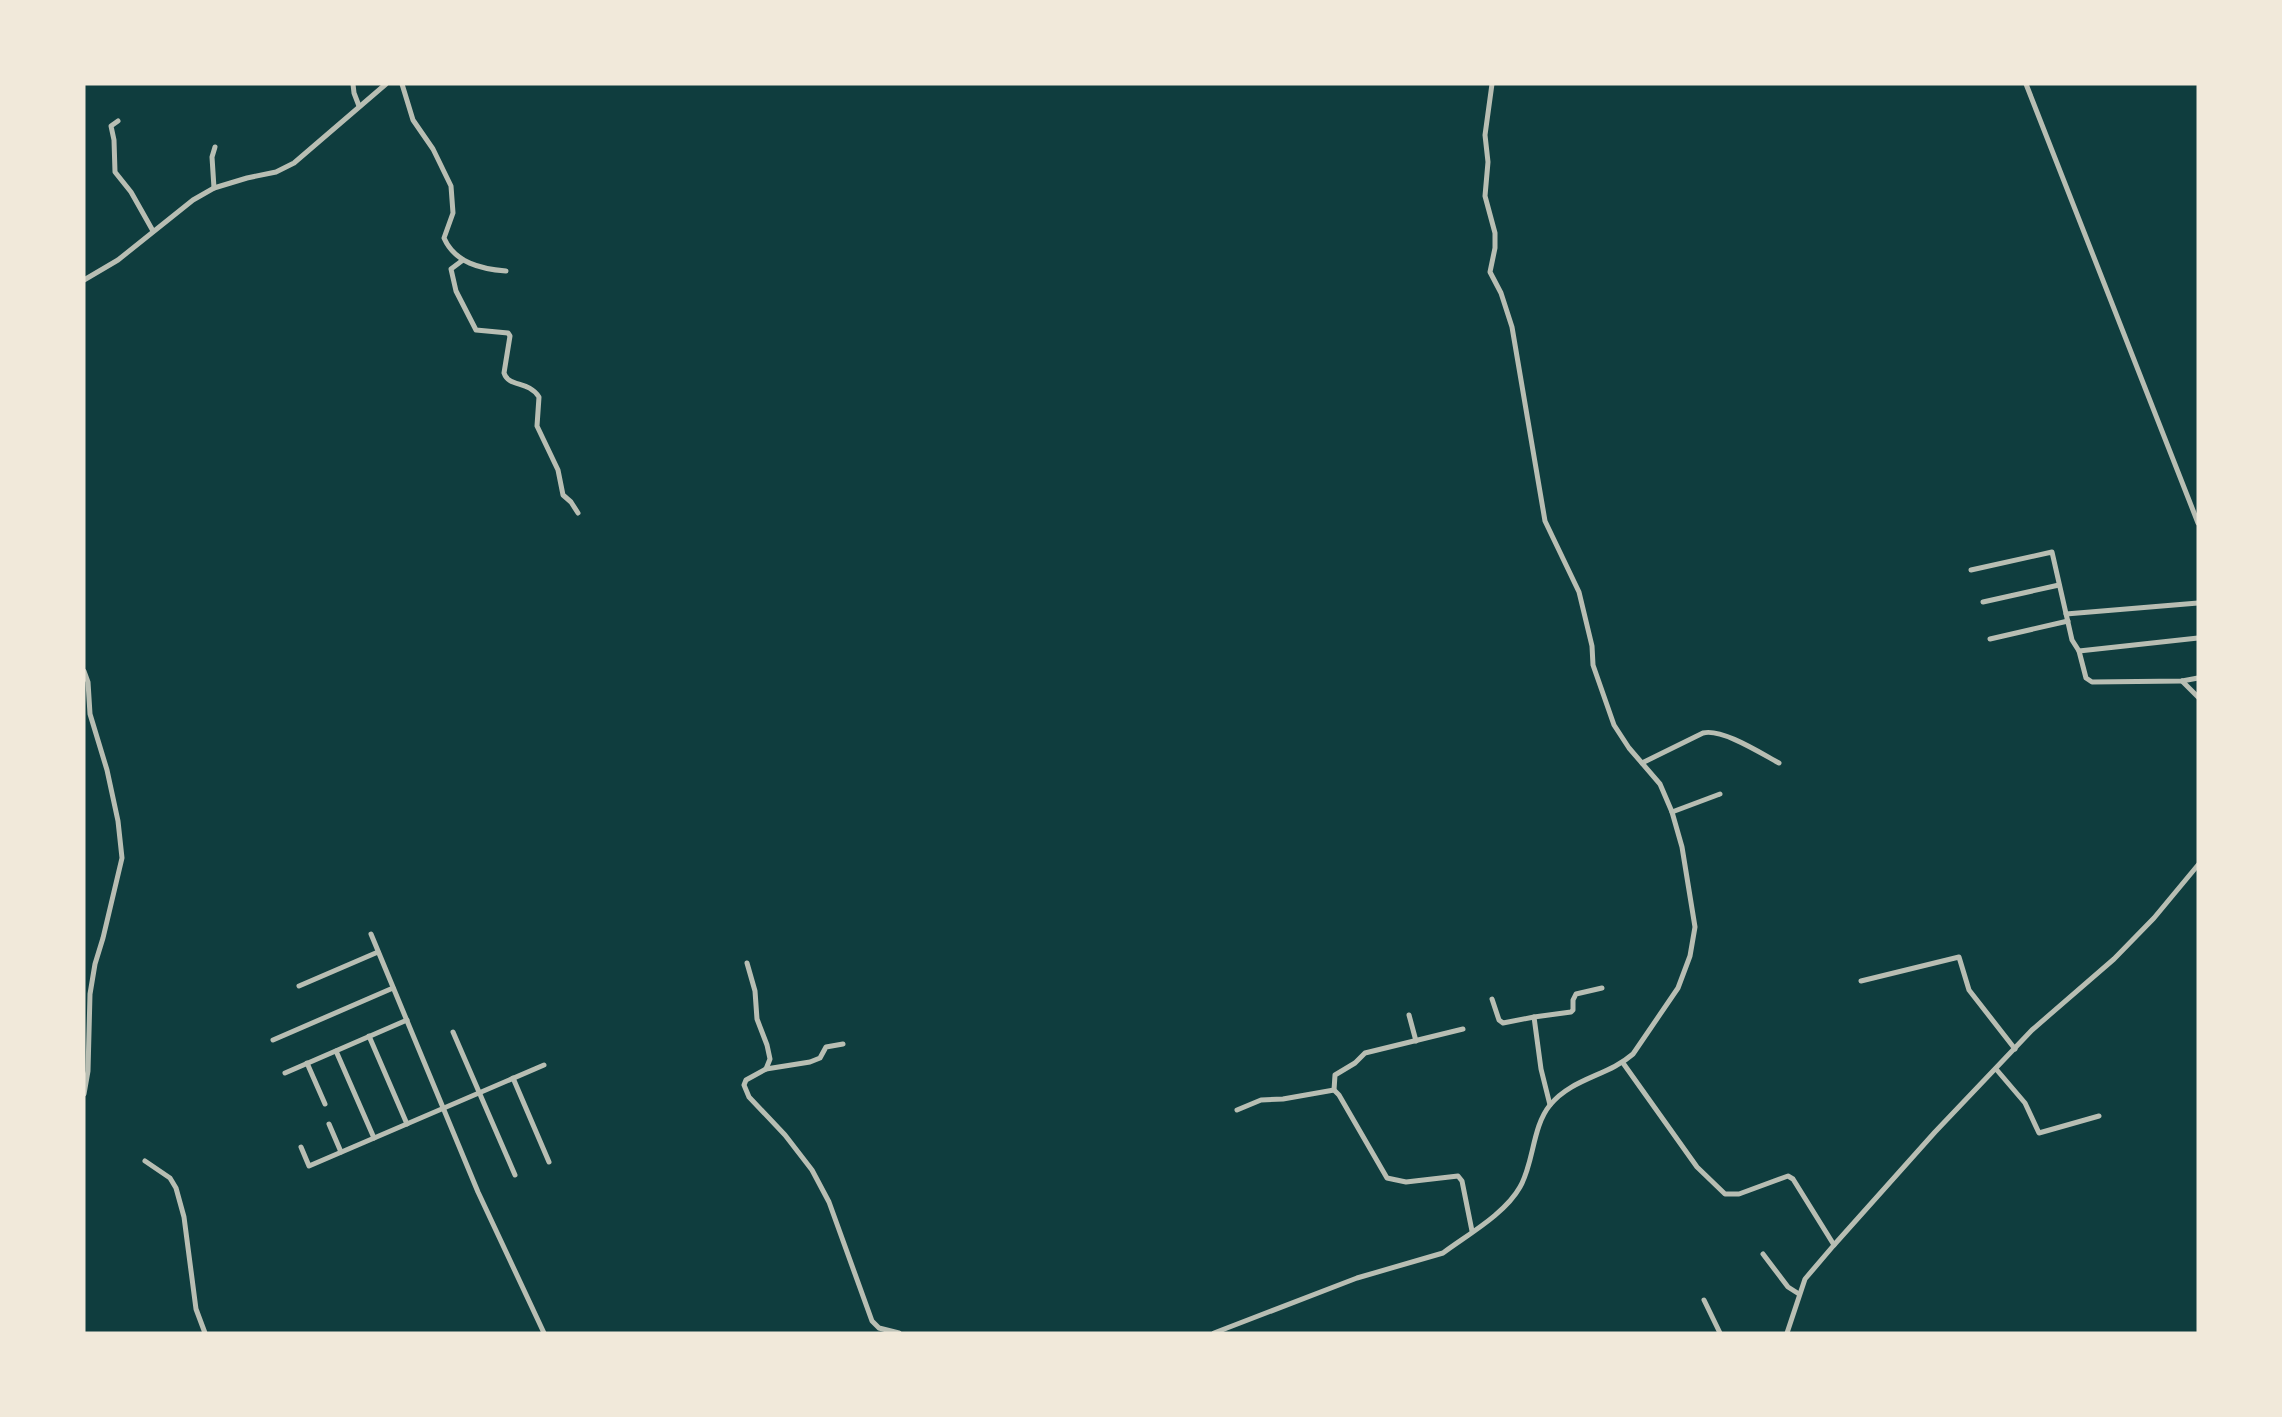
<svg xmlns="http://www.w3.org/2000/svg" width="2282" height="1417" font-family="'IBM Plex Sans',sans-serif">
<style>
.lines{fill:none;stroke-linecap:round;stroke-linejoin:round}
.minor{stroke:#b8beb3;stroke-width:5}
</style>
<rect width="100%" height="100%" fill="#0f3d3e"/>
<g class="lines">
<!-- minor -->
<g class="minor">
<polyline points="353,84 354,93 359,106"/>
<path d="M 402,84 L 413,120 L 433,149 L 451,186 L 453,213 L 444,238 C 455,263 481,269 506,271"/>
<polyline points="2026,84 2198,523"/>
<polyline points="118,121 111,126 114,140 115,172 131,192 153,231"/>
<polyline points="214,188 212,157 215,147"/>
<path d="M 463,260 L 451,269 L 456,291 L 476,330 L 508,333 L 510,336 L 504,373 C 509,388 528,380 539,397 L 537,426 L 558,470 L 563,495 L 571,502 L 578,513"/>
<polyline points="84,280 118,260 193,200 214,188 247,178 276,172 294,163 386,84"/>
<polyline points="1971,570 2052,552 2072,640 2079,651"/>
<polyline points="1983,602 2059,585"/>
<polyline points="2066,614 2198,603"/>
<polyline points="2198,638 2079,651 2086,678 2092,682 2182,681 2198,678"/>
<polyline points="1990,639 2068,621"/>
<polyline points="84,671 88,682 90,714 107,770 118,821 122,858 103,938 95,964 90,994 88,1071 84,1094"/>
<polyline points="2182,681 2198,697"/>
<path d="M 1642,763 L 1703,733 C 1722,728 1762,754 1779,763"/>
<polyline points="1672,812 1720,794"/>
<polyline points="371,934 478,1192 544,1333"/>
<polyline points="747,963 755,991 757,1019 767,1045 770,1059 766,1069 746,1080 744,1085 749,1097 785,1135 812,1170 829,1202 872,1321 879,1328 899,1333"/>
<polyline points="1861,981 1959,957 1969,990 2015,1049"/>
<polyline points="299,986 378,952"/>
<polyline points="1492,999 1499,1020 1503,1023 1534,1017"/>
<polyline points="1409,1015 1416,1041"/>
<polyline points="453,1032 515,1175"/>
<polyline points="369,1036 407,1124"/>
<polyline points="273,1040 393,988"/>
<polyline points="336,1051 374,1138"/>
<polyline points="307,1063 325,1104"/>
<polyline points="1623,1063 1697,1167 1725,1194 1739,1194 1788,1176 1793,1179 1834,1245 1805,1279 1787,1333"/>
<polyline points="766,1069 810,1062 820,1058 826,1047 843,1044"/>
<polyline points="1996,1069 2025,1103 2039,1133 2099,1116"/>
<polyline points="285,1073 407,1020"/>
<polyline points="513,1078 549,1162"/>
<polyline points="1334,1090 1335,1075 1355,1063 1365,1053 1463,1029"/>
<polyline points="1550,1105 1541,1069 1534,1017 1571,1012 1573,1010 1573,1000 1576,994 1602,988"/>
<polyline points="1237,1110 1261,1100 1283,1099 1334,1090 1339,1095 1387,1178 1406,1182 1458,1176 1462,1181 1472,1231"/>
<polyline points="329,1124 341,1152"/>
<polyline points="301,1147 309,1166 544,1065"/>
<polyline points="145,1161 170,1178 176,1188 184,1217 196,1309 205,1333"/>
<polyline points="1834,1245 1935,1132 2032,1030 2114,959 2154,918 2198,865"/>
<polyline points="1763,1254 1788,1287 1799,1294"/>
<polyline points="1704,1300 1720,1333"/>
<path d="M 1214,1333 L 1357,1278 L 1443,1253 C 1467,1235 1505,1214 1520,1187 C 1534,1163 1532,1127 1550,1105 C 1572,1078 1608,1076 1633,1054 L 1678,988 L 1690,956 L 1695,927 L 1682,847 L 1672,812 L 1660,784 L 1629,748 L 1614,725 L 1593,665 L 1592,646 L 1579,592 L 1545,521 L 1512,327 L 1501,293 L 1490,272 L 1495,248 L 1495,233 L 1485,196 L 1488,162 L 1485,135 L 1492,84"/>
</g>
</g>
<!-- border -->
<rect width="2282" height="1417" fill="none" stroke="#f1e9da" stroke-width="171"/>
</svg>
